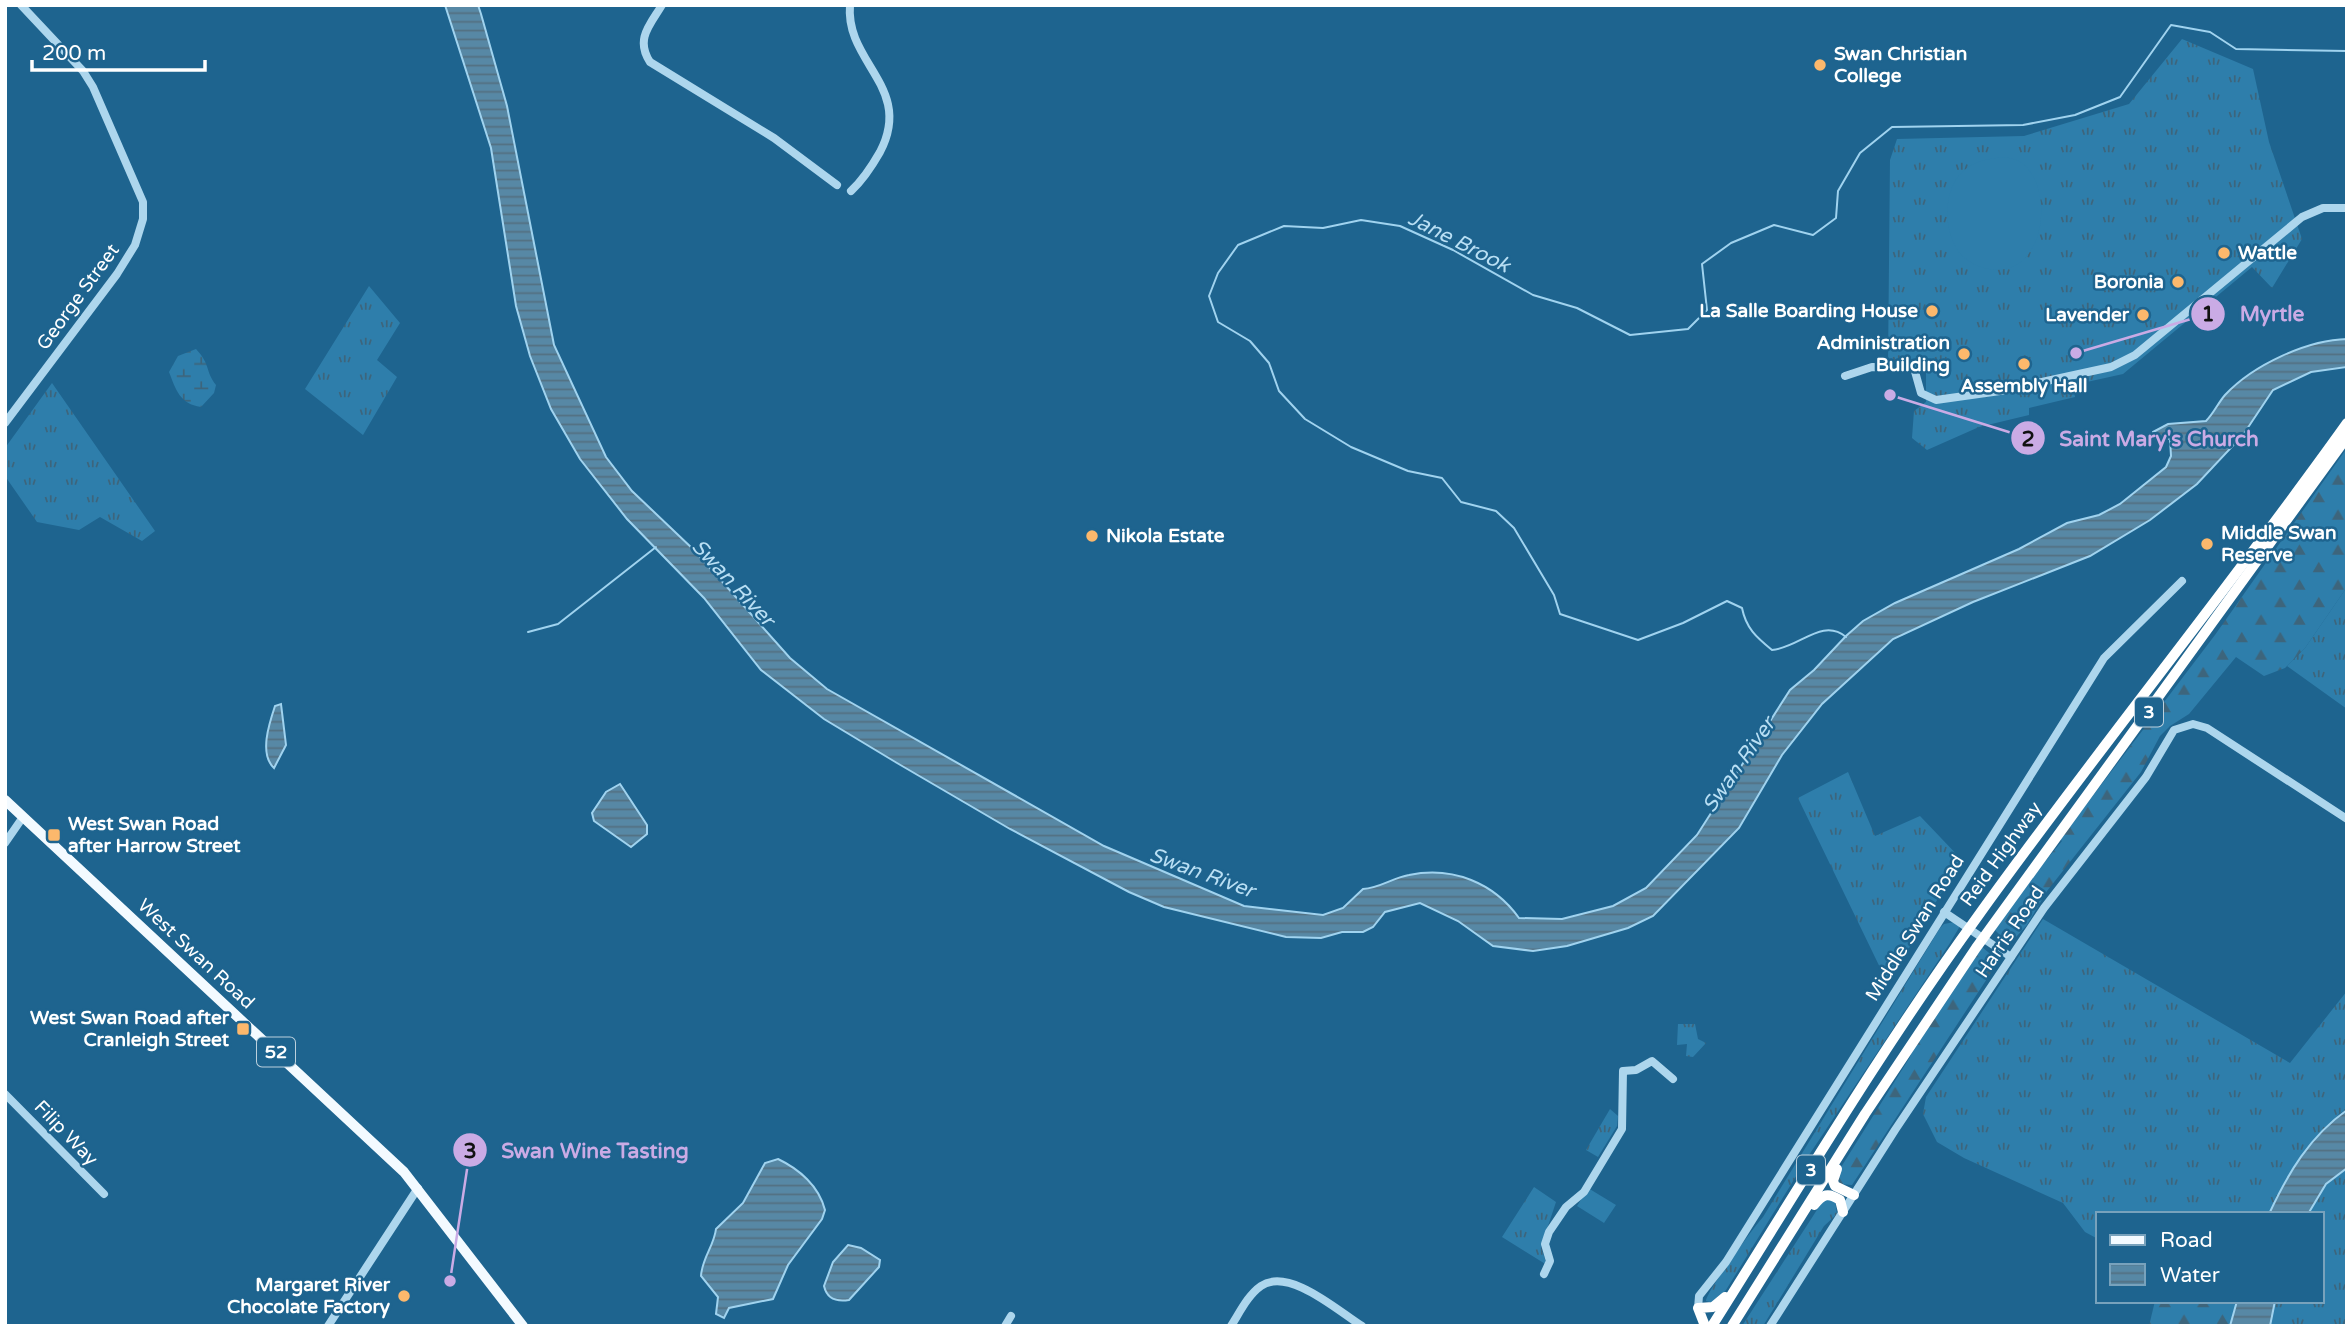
<svg xmlns="http://www.w3.org/2000/svg" width="2352" height="1331" font-family="'Varela Round',sans-serif">
<style>
.grass{fill:url(#grass-tufts)}
.forest{fill:url(#forest-firs)}
.wetland{fill:url(#wetland-marsh)}
.pitch{fill:#2e7eab}
.water{fill:url(#water-rules);stroke:#a0d3ef;stroke-width:2}
.lines{fill:none;stroke-linecap:round;stroke-linejoin:round}
.stream{stroke:#a0d3ef;stroke-width:2}
.minor{stroke:#add6ed;stroke-width:8}
.major{stroke:#f3faff;stroke-width:10}
.highway{stroke:#fff;stroke-width:10}
.poi-dot{fill:#fcb86c;stroke:#1e648f;stroke-width:2.5}
.labels{text-anchor:middle;dominant-baseline:central;stroke-width:5;stroke-linejoin:round;paint-order:stroke}
.shield{fill:#1e648f;stroke:#bcd0dd;stroke-width:2}
.shield-label{font-size:18px;font-weight:bold;fill:#fff}
.poi-label{font-size:19px;font-weight:bold;fill:#fff;stroke:#1e648f;text-anchor:end}
.street-label{font-size:19px;fill:#fff;stroke:#1e648f}
.water-label{font-size:21px;font-style:italic;fill:#b9dff4;stroke:#1e648f}
.leader{fill:none;stroke:#caabe5;stroke-width:2.5}
.callout-dot{fill:#caabe5;stroke:#1e648f;stroke-width:2.5}
.mark-label{font-size:21px;text-anchor:middle;font-weight:bold;fill:#111}
.callout-label{font-size:21px;text-anchor:middle;font-weight:bold;fill:#caabe5;stroke:#1e648f;stroke-width:5;stroke-linejoin:round;paint-order:stroke}
</style>
<defs>
<pattern id="grass-tufts" width="24" height="20" patternUnits="userSpaceOnUse" patternTransform="scale(1.75)"><rect width="24" height="20" fill="#2e7eab"/><path d="M3 7l-1-3M5 7V3M7 7l1-3M15 17l-1-3M17 17v-4M19 17l1-3" fill="none" stroke="#3d657c"/></pattern>
<pattern id="forest-firs" width="22" height="20" patternUnits="userSpaceOnUse" patternTransform="scale(1.75)"><rect width="22" height="20" fill="#2e7eab"/><path d="M5 1l3.5 6h-7zM16 11l3.5 6h-7z" fill="#3d657c"/></pattern>
<pattern id="wetland-marsh" width="20" height="14" patternUnits="userSpaceOnUse" patternTransform="scale(1.75)"><rect width="20" height="14" fill="#2e7eab"/><path d="M1 5h8M5 5V1M11 12h8M15 12V8" fill="none" stroke="#3d657c"/></pattern>
<pattern id="water-rules" width="6" height="5" patternUnits="userSpaceOnUse" patternTransform="scale(1.75)"><rect width="6" height="5" fill="#5788a5"/><path d="M0 2.5h6" fill="none" stroke="#537081"/></pattern>
</defs>
<rect width="100%" height="100%" fill="#1e648f"/>
<!-- grass -->
<g class="grass">
<polygon points="2182,39 2253,69 2269,142 2302,239 2272,288 2252,267 2123,374 2073,385 2075,397 2029,408 2029,415 1979,427 1927,450 1912,438 1914,411 1926,402 1926,367 1888,367 1890,160 1897,139 2024,136 2129,104"/>
<polygon points="369,286 400,323 377,360 397,377 363,435 305,389"/>
<polygon points="52,383 155,531 142,541 100,517 79,530 37,522 5,476 5,448"/>
<polygon points="2347,587 2347,709 2287,666 2305,648"/>
<polygon points="1848,772 1875,836 1920,816 1961,859 1888,984 1798,798"/>
<polygon points="2043,919 2290,1063 2347,991 2347,1109 2339,1114 2286,1179 2269,1214 2098,1214 2098,1239 2085,1232 2063,1203 1964,1158 1937,1142 1923,1114 1926,1097"/>
<path d="M 1955,922 L 1960,926 L 1950,943 L 1811,1152 L 1726,1290 L 1714,1303 L 1706,1301 C 1706,1292 1754,1227 1763,1217 L 1940,928 L 1944,924 Z"/>
<polygon points="1678,1024 1695,1024 1698,1039 1706,1043 1693,1057 1686,1056 1687,1044 1677,1045"/>
<polygon points="1610,1109 1618,1116 1617,1126 1598,1157 1586,1150"/>
<polygon points="2347,1168 2347,1326 2270,1326 2275,1301 2322,1301 2322,1214 2308,1214 2326,1184"/>
<polygon points="1534,1187 1556,1202 1541,1247 1547,1265 1502,1237"/>
<polygon points="1824,1199 1835,1201 1837,1214 1824,1226 1763,1326 1742,1326"/>
</g>
<!-- forest -->
<g class="forest">
<polygon points="2347,448 2347,587 2305,648 2285,668 2264,676 2236,657 2189,714 2170,726 2160,736 2141,772 2047,891 2027,925 2016,937 2004,939 1995,930 2029,881 2062,841 2060,839 2215,635"/>
<polygon points="1982,947 1995,958 1996,965 1852,1185 1840,1184 1838,1172 1910,1057 1915,1044"/>
<polygon points="2155,1301 2238,1301 2233,1326 2149,1326"/>
</g>
<!-- wetland -->
<path class="wetland" d="M 196,349 C 211,365 205,371 216,385 L 214,393 L 201,407 C 180,404 176,390 169,372 L 178,356 Z"/>
<!-- pitch -->
<g class="pitch">
<path d="M 2002,157 C 2009,158 2017,159 2022,163 C 2056,189 2045,279 1989,269 C 1977,267 1966,261 1958,251 C 1943,228 1942,186 1967,168 C 1978,160 1990,159 2002,157 Z"/>
<polygon points="1588,1188 1616,1205 1604,1223 1577,1206"/>
</g>
<!-- water -->
<g class="water">
<path d="M 445,5 L 478,5 L 481,14 L 507,106 L 554,345 L 606,457 L 632,491 L 695,551 L 790,658 L 827,689 L 1104,846 L 1244,906 L 1323,915 L 1343,908 L 1363,889 C 1380,888 1392,878 1409,875 C 1453,866 1494,883 1519,918 L 1562,919 L 1613,906 L 1646,888 L 1697,835 L 1790,690 L 1814,670 L 1846,636 L 1863,621 L 1895,603 L 2019,549 L 2067,523 L 2099,515 L 2120,504 L 2166,467 L 2171,456 L 2170,439 L 2152,436 L 2153,432 L 2168,424 L 2206,421 C 2214,413 2218,403 2225,395 C 2253,365 2307,340 2347,339 L 2347,367 L 2311,372 L 2273,390 L 2243,435 L 2197,484 L 2150,520 L 2090,556 L 1973,602 L 1893,639 L 1822,704 L 1782,755 L 1739,828 L 1653,916 L 1628,928 L 1567,946 L 1533,951 L 1493,946 L 1458,921 L 1420,903 L 1385,912 L 1373,927 L 1363,932 L 1342,932 L 1321,938 L 1286,937 L 1164,907 L 1129,892 L 1010,829 L 897,763 L 824,719 L 761,670 L 704,598 L 627,519 L 580,459 L 551,409 L 530,356 L 516,306 L 491,148 Z"/>
<path d="M 281,704 L 286,745 L 274,768 C 259,754 269,724 275,706 Z"/>
<polygon points="620,784 647,825 647,834 631,847 594,821 592,813 606,792"/>
<path d="M 2347,1110 L 2347,1168 L 2326,1184 L 2308,1214 L 2269,1214 C 2288,1173 2310,1136 2347,1110 Z"/>
<path d="M 778,1159 C 799,1169 819,1186 825,1210 L 822,1219 L 788,1265 L 773,1299 L 729,1308 L 724,1318 L 716,1314 L 718,1297 L 701,1276 C 702,1258 714,1246 716,1229 L 743,1203 L 765,1163 Z"/>
<path d="M 848,1245 L 861,1248 L 880,1260 L 879,1267 L 849,1300 C 836,1302 827,1299 824,1286 L 833,1262 Z"/>
<polygon points="2237,1301 2275,1301 2270,1326 2230,1326"/>
</g>
<g class="lines">
<!-- stream -->
<g class="stream">
<polyline points="528,632 558,624 656,547"/>
<path d="M 1846,637 C 1822,617 1799,648 1772,650 C 1756,637 1746,628 1742,608 L 1727,601 L 1683,623 L 1638,640 L 1560,614 L 1554,595 L 1514,528 L 1496,511 L 1461,502 L 1442,478 L 1408,471 L 1351,447 L 1305,419 L 1279,391 L 1269,363 L 1250,341 L 1218,322 L 1209,296 L 1218,273 L 1238,245 L 1284,226 L 1323,228 L 1361,220 L 1400,226 L 1453,250 L 1533,295 L 1577,308 L 1630,335 L 1688,329 L 1707,310 L 1702,264 L 1731,243 L 1774,225 L 1813,235 L 1836,218 L 1838,191 L 1860,153 L 1892,127 L 2023,125 L 2075,115 L 2120,97 L 2171,25 L 2210,32 L 2236,49 L 2347,51"/>
</g>
<!-- minor -->
<g class="minor">
<path d="M 662,5 C 650,25 635,39 650,62 L 774,138 L 837,185"/>
<path d="M 850,5 C 845,63 914,87 880,152 C 872,166 863,180 851,191"/>
<polyline points="1845,376 1872,367 1914,368 1921,393 1936,400 2000,391 2111,367 2135,355 2302,217 2323,208 2347,208"/>
<polyline points="5,423 117,274 135,245 143,219 143,202 93,87 83,71 21,5"/>
<polyline points="5,843 23,817"/>
<polyline points="1944,912 2011,957"/>
<polyline points="5,1094 104,1194"/>
<polyline points="1544,1274 1550,1261 1545,1244 1549,1232 1566,1207 1584,1192 1622,1129 1623,1071 1636,1070 1652,1061 1673,1079"/>
<polyline points="1698,1308 1699,1296 1726,1262 2104,658 2182,581"/>
<polyline points="328,1326 418,1188"/>
<polyline points="1005,1326 1011,1316"/>
<path d="M 1231,1326 C 1240,1312 1248,1295 1261,1286 C 1289,1267 1338,1311 1362,1326"/>
<polyline points="1770,1326 1895,1130 2044,908 2146,777 2174,730 2193,724 2207,728 2347,819"/>
</g>
<!-- major -->
<polyline class="major" points="5,800 404,1172 523,1326"/>
<!-- highway -->
<g class="highway">
<polyline points="1837,1169 1833,1181 1835,1186 1854,1195"/>
<path d="M 1814,1205 C 1823,1194 1828,1192 1840,1200 L 1843,1212"/>
<polyline points="1705,1326 1698,1308 1713,1307 1725,1297"/>
<path d="M 1712,1326 C 1799,1188 1882,1048 1978,916 C 2098,749 2228,590 2347,423"/>
<polyline points="1732,1326 1865,1114 1976,948 2347,437"/>
</g>
</g>
<!-- markers -->
<g class="poi-dot">
<circle cx="1820" cy="65" r="7"/>
<circle cx="2224" cy="253" r="7"/>
<circle cx="2178" cy="282" r="7"/>
<circle cx="1932" cy="311" r="7"/>
<circle cx="2143" cy="315" r="7"/>
<circle cx="1964" cy="354" r="7"/>
<circle cx="2024" cy="364" r="7"/>
<circle cx="1092" cy="536" r="7"/>
<circle cx="2207" cy="544" r="7"/>
<rect x="47" y="828" width="14" height="14" rx="3.5"/>
<rect x="236" y="1022" width="14" height="14" rx="3.5"/>
<circle cx="404" cy="1296" r="7"/>
</g>
<g class="labels">
<!-- shield labels -->
<g class="shield">
<rect x="2135" y="697.5" width="28" height="29" rx="5"/>
<rect x="257" y="1037.5" width="38" height="29" rx="5"/>
<rect x="1797" y="1155.5" width="28" height="29" rx="5"/>
</g>
<g class="shield-label">
<text x="2149" y="712">3</text>
<text x="276" y="1052">52</text>
<text x="1811" y="1170">3</text>
</g>
<!-- poi labels -->
<g class="poi-label">
<text x="1834" y="54" text-anchor="start">Swan Christian<tspan x="1834" dy="22">College</tspan></text>
<text x="2238" y="253" text-anchor="start">Wattle</text>
<text x="2164" y="282">Boronia</text>
<text x="1918" y="311">La Salle Boarding House</text>
<text x="2129" y="315">Lavender</text>
<text x="1950" y="343">Administration<tspan x="1950" dy="22">Building</tspan></text>
<text x="2024" y="386" text-anchor="middle">Assembly Hall</text>
<text x="2221" y="533" text-anchor="start">Middle Swan<tspan x="2221" dy="22">Reserve</tspan></text>
<text x="1106" y="536" text-anchor="start">Nikola Estate</text>
<text x="68" y="824" text-anchor="start">West Swan Road<tspan x="68" dy="22">after Harrow Street</tspan></text>
<text x="229" y="1018">West Swan Road after<tspan x="229" dy="22">Cranleigh Street</tspan></text>
<text x="390" y="1285">Margaret River<tspan x="390" dy="22">Chocolate Factory</tspan></text>
</g>
<!-- street labels -->
<g class="street-label">
<text transform="translate(78 297) rotate(-54)">George Street</text>
<text transform="translate(2001 854) rotate(-54)">Reid Highway</text>
<text transform="translate(1915 928) rotate(-58)">Middle Swan Road</text>
<text transform="translate(2010 932) rotate(-56)">Harris Road</text>
<text transform="translate(196 954) rotate(43)">West Swan Road</text>
<text transform="translate(66 1133) rotate(46)">Filip Way</text>
</g>
<!-- water labels -->
<g class="water-label">
<text transform="translate(1459 242) rotate(27)">Jane Brook</text>
<text transform="translate(733 583) rotate(47)">Swan River</text>
<text transform="translate(1739 765) rotate(-55)">Swan River</text>
<text transform="translate(1202 873) rotate(20)">Swan River</text>
</g>
</g>
<!-- callouts -->
<path class="leader" d="M2076 353L2208 314M1890 395L2028 438M450 1281L470 1150"/>
<g class="callout-dot">
<circle cx="2076" cy="353" r="7"/>
<circle cx="1890" cy="395" r="7"/>
<circle cx="450" cy="1281" r="7"/>
<circle cx="2208" cy="314" r="18"/>
<circle cx="2028" cy="438" r="18"/>
<circle cx="470" cy="1150" r="18"/>
</g>
<g class="mark-label">
<text x="2208" y="321">1</text>
<text x="2028" y="446">2</text>
<text x="470" y="1158">3</text>
</g>
<g class="callout-label">
<text x="2272" y="321">Myrtle</text>
<text x="2159" y="446">Saint Mary's Church</text>
<text x="595" y="1158">Swan Wine Tasting</text>
</g>
<!-- border -->
<rect width="2352" height="1331" fill="none" stroke="#ffffff" stroke-width="14"/>
<!-- legend -->
<rect x="2096" y="1212" width="228" height="91" fill="#1e648f" stroke="#78a2bc" stroke-width="2"/>
<rect x="2110" y="1235" width="35" height="10" fill="#f3faff" stroke="#78a2bc" stroke-width="2"/>
<text x="2160" y="1247" font-size="21" fill="#ffffff">Road</text>
<rect x="2110" y="1264" width="35" height="21" fill="url(#water-rules)" stroke="#78a2bc" stroke-width="2"/>
<text x="2160" y="1282" font-size="21" fill="#ffffff">Water</text>
<!-- scale -->
<path d="M32 60v10h173v-10" fill="none" stroke="#ffffff" stroke-width="3.5"/>
<text x="42" y="60" font-size="21" fill="#ffffff" stroke="#1e648f" stroke-width="5" paint-order="stroke">200 m</text>
</svg>
